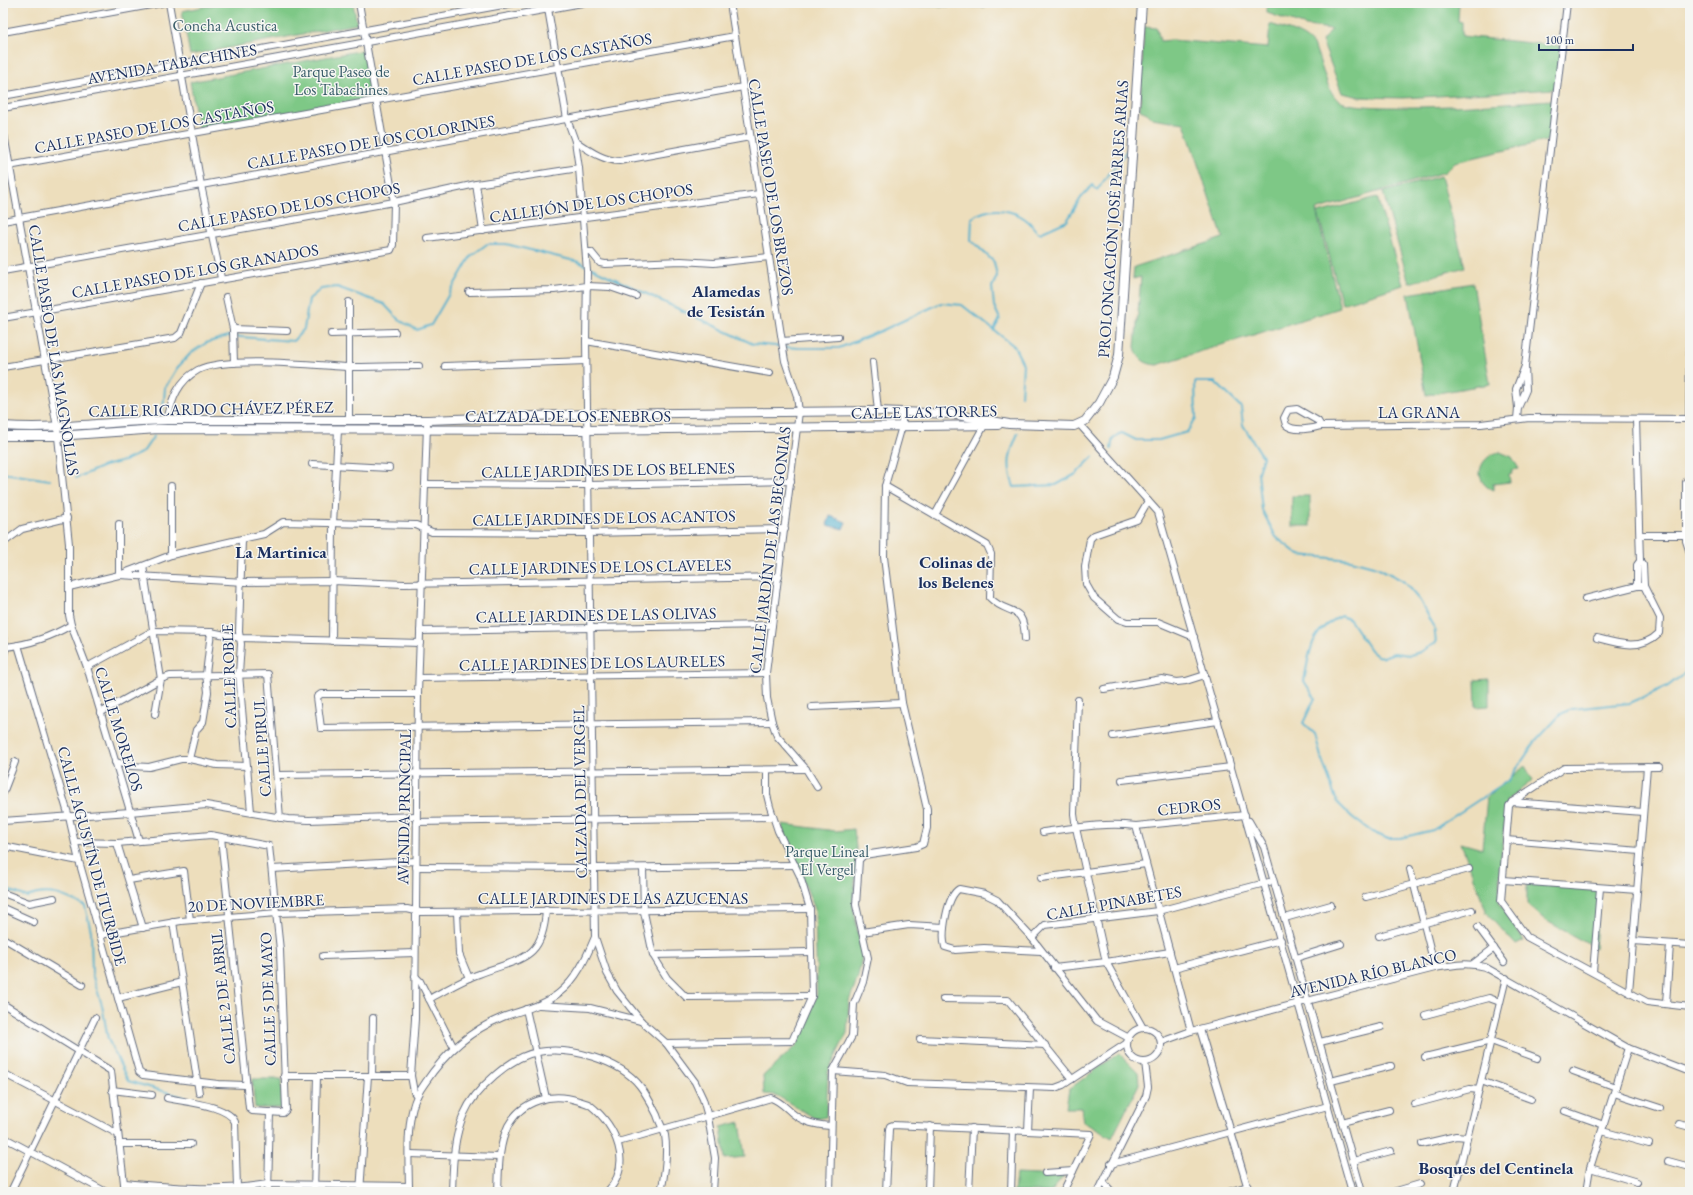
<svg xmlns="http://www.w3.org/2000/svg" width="1693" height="1195" font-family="'EB Garamond',serif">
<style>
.green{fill:#7ec886;stroke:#4c7c72}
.water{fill:#4eafcd;stroke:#346f96}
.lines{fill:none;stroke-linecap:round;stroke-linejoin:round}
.stream{stroke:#4eafcd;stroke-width:2}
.minor-casing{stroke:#646c7f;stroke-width:8}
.major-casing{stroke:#646c7f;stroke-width:10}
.minor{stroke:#fff;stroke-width:6}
.major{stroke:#fff;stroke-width:8}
.labels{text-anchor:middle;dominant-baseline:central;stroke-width:3;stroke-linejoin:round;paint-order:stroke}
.park-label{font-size:16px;fill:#395d6a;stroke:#f6f6f2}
.street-label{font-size:16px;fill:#1b2f5e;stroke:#f6f6f2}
.neighbourhood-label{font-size:17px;font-weight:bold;fill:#1b2f5e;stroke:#f6f6f2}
</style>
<rect width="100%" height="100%" fill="#f6f6f2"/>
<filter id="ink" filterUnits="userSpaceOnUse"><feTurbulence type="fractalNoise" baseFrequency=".025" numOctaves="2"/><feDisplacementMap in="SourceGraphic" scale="8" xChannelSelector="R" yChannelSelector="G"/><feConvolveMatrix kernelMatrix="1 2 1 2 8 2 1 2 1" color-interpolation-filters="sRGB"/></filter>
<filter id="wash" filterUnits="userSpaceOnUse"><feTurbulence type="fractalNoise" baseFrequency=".012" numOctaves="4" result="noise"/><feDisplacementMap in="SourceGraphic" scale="16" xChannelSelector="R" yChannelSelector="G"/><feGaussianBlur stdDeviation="0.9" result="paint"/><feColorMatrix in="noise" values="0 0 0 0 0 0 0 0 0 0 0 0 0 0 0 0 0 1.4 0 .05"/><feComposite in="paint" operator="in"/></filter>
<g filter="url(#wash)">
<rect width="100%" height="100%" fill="#eddebc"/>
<!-- green -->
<g class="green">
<polygon points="223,3 353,3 357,24 190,55 182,11"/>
<polygon points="920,3 985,3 985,7 920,6"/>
<polygon points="1267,3 1459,3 1458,21 1462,22 1462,36 1561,46 1556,89 1403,98 1360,97 1342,93 1322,41 1332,29 1306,26 1267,13"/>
<path d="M 1270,24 C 1285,29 1309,34 1316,50 C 1320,60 1322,70 1326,79 C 1328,86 1332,95 1338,100 C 1355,115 1521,102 1552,100 L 1550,140 L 1455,162 L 1445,172 L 1316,210 L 1340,308 L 1157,365 C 1144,364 1138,359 1135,347 L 1141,277 L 1133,279 L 1134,267 L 1223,238 L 1184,123 L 1152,118 L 1147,113 L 1140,110 L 1144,27 L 1157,28 L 1160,41 L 1172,40 L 1268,48 Z"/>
<polygon points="364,50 373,99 199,131 190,82"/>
<polygon points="1441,176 1465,267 1409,283 1383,192"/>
<polygon points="1377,197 1403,285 1342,304 1318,213"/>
<polygon points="1473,283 1490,384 1426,395 1408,294"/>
<path d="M 1500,452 L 1512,457 L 1519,469 L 1511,470 L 1512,473 L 1509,474 L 1510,482 L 1493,484 L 1493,490 C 1472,482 1478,456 1500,452 Z"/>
<rect x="1292" y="496" width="18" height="30"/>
<polygon points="1489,679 1489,706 1476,707 1475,680"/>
<polygon points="1525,766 1533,780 1507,800 1500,867 1499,902 1524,941 1516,945 1487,913 1461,843 1482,849 1487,797"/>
<polygon points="782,824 836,831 854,829 857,857 853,905 862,956 858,977 849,1001 847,1033 828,1072 826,1117 816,1119 776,1095 764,1094 763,1076 797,1045 817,994 815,909 783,831"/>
<polygon points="1527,882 1600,888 1595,948 1545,920 1527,904"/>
<polygon points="1119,1053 1138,1072 1139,1084 1112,1138 1083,1122 1081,1108 1066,1108 1069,1089"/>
<polygon points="252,1079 281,1079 282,1108 255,1108"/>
<polygon points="740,1122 745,1157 725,1159 721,1127"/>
<polygon points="1016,1174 1064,1176 1051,1192 1014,1192"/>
</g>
<!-- water -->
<polygon class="water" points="830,516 846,522 843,529 827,525"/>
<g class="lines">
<!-- stream -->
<g class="stream">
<path d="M 994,330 L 1000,319 L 994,306 L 992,287 L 997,276 L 994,262 L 971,240 L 972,218 C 989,206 1013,208 1029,222 C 1034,227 1033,230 1040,233 L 1067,221 L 1081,198 L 1092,185 L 1097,190 L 1128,149"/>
<polyline points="163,410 165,388 177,368 191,353 206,343 228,336 293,341 304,329 309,299 321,289 337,287 384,304 399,320 417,330 431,325 471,256 487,244 506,244 579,262 753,344 798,348 839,348 881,331 941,303 962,305 1014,346 1023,364 1021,396"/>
<path d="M 1018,433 C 1009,454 1006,465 1014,487 L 1056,485 L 1076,474 L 1093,457"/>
<path d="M 1111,449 L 1113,438 L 1119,434 L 1122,433 L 1136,440 L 1159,440 L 1187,432 L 1196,418 L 1195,382 L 1215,382 L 1241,407 L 1243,425 L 1263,457 L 1258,472 L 1262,510 L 1276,537 L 1299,555 L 1351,560 L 1377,567 L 1403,581 L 1420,601 L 1434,626 L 1436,643 L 1420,652 L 1410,655 L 1394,653 L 1383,657 L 1377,656 L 1370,650 L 1350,620 L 1342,616 C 1310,629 1310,651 1304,681 L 1315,698 L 1303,723 L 1315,734 L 1321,757 L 1337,802 L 1352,817 L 1372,832 L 1386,838 L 1400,838 L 1433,830 L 1509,780 L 1535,742 L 1561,714 L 1571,709 L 1630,703 L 1668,686 L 1690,669"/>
<polyline points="3,473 50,480"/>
<polyline points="76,478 104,466 124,461 143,452 154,436"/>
<path d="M 3,888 L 27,897 C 49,888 65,896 85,906 L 91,931 L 92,974 L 102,1005 L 108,1039 L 128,1081 L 187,1098"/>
</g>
</g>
</g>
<g filter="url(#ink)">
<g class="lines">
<defs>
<g id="minor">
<polyline points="169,3 201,185 221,278"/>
<polyline points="547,3 567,119 575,141 579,168 587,271 586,341 595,937 607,973 617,991 641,1021 666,1043 695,1082 703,1099 708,1117 715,1158 713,1192"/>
<polyline points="730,3 785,361 797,396 799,412 766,673 767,698 772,722 777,736 806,769 817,787"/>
<polyline points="3,32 162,3"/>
<polyline points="3,96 514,3"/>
<polyline points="3,108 582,3"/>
<polyline points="3,129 57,427 69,544 69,615 71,625 87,667 139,841"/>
<path d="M 575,141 C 589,150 601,160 619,161 L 750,137"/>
<polyline points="3,167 735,36"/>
<polyline points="476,184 483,231"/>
<polyline points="3,221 743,87"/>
<polyline points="427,238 759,194"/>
<polyline points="586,252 591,252 600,263 605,264 681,261 714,263 769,257"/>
<polyline points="3,271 394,202 476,184 579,168"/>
<polyline points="469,292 554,290 587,286 610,287 636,296"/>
<polyline points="226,297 233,329 234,363"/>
<polyline points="349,302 349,420"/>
<polyline points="3,318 391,250 393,245 394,202 359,3"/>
<polyline points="233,329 287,331"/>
<polyline points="331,334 395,332"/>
<polyline points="586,341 770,373"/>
<polyline points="782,341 838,337"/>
<polyline points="873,362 878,411"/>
<polyline points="445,366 586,361"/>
<polyline points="3,367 175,338 181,333 201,283"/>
<polyline points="1518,408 1526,390 1525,366 1567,3"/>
<polyline points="1517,419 1518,408 1516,389 1525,366"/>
<polyline points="1636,419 1640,561 1643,565 1644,586"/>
<polyline points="1689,419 1690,343"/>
<path d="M 167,420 C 172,399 178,381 198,370 C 226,356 313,365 346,367 C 371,367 395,366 419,366"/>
<polyline points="1080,425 1158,512 1352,1192"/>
<path d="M 1321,426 L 1318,421 L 1297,409 L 1288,410 L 1284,418 L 1286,425 C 1294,432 1312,429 1321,426 L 1481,424 L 1529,418 L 1690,419"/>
<polyline points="312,464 389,468"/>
<polyline points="1690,476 1686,482 1686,541 1690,553"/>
<polyline points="425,484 588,485 791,481"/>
<polyline points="171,486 171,555"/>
<path d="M 885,486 L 987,545 L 991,554 L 990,598 C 1009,617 1024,602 1025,639"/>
<polyline points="1148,501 1137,520 1094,535 1090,539 1085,567 1086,584 1094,598 1118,619 1127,622 1158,622 1194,637"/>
<polyline points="935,515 986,422"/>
<polyline points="119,524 119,575 245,582 332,581 404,584 779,577"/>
<polyline points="1640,535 1686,535"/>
<polyline points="242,539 239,632 241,644 239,674 251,812"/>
<polyline points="3,543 22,529 67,518"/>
<polyline points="143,566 161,679 155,714"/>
<polyline points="1637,586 1637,565 1640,561"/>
<polyline points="69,587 119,575 171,555 264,534 283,522 416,525 432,532 589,533 785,529"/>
<path d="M 1585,599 L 1637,586 L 1644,586 L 1660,618 L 1659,633 C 1641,651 1619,644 1597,638"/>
<polyline points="420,631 772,625"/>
<polyline points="3,638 6,647 3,658"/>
<polyline points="332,641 333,524 338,430"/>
<polyline points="18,645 69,817 79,861 139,1072 143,1075 218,1084 245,1085"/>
<path d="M 6,647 C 30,644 51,637 71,625"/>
<polyline points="87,667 153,631 211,632 240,638 420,643"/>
<polyline points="419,678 766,673"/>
<polyline points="1104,689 1162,679 1177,682 1186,681 1205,675"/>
<polyline points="418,694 321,694 317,697 321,728 772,722"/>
<polyline points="1078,700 1074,814 1076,828 1106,962 1143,1028"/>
<polyline points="812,707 902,703"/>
<polyline points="100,713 161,679 170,676 268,674 280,818"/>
<polyline points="1113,736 1218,721"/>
<polyline points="189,759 196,730 203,722 208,692 206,674 211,632"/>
<polyline points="115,762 131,766 149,767 181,759 189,759 217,765 247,766"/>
<polyline points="1659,767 1564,768 1512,802 1509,806 1501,901 1527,937 1647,1002 1690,1007"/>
<polyline points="277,775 806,769"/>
<polyline points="1122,780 1231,767"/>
<polyline points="3,793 15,762"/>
<polyline points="1512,802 1643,812"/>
<polyline points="3,821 130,812 206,805 288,819 309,820 416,816"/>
<polyline points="1249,821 1264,847 1362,1192"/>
<polyline points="416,822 773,817"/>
<polyline points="1136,826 1191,1031"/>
<path d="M 1043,832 C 1073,828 1105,822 1136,826 L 1245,815"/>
<polyline points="1506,840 1640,851"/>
<polyline points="75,842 117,843 211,835 269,846 280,950 286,1110 283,1113 252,1111 249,1108 221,837"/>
<polyline points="117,843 143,928"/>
<polyline points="3,846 79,861"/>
<polyline points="416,867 594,868 795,865"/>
<polyline points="643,868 644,912 653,955 667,978 686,997 812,996"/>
<polyline points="272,869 416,861"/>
<polyline points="1410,869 1435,968"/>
<polyline points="1041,878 1146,864"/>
<polyline points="129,880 184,871 190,920"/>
<polyline points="1503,880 1637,890"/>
<polyline points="3,893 29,903 54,898"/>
<polyline points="1366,897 1469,869"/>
<polyline points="3,908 34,922"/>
<polyline points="457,912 459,954 469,978"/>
<polyline points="1285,918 1331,905"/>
<polyline points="173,922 199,1093"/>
<polyline points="1478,927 1504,962"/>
<polyline points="862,932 909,925 944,927"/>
<polyline points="100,935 181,921 277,913 407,909 420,912 810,909"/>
<polyline points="1379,936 1472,910"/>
<polyline points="3,938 82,985"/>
<polyline points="1032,938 1045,925 1158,911 1269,882"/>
<polyline points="1633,941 1690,945"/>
<path d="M 1041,951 L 984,948 L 955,950 L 945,947 C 941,934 947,896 959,889 L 985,894 L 997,900 L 1032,938 L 1097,1021 L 1129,1038"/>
<polyline points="653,955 811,952"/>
<polyline points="323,956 415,953"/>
<polyline points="1296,958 1341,944"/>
<polyline points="1473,964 1494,948"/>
<polyline points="1054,968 1106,962 1170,952"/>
<polyline points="1174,968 1281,940"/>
<polyline points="1593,972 1600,888"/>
<polyline points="415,976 420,981 454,1048"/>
<polyline points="1629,992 1647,767"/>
<polyline points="118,998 182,982"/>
<path d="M 429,999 C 446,990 462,980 479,974 C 519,958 543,962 546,910"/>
<polyline points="943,999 1008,1000 1072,1079"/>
<polyline points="3,1004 111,1071 125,1192"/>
<polyline points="1666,1004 1670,944"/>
<polyline points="539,1005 590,1008 641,1021"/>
<polyline points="526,1009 546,1098"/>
<polyline points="1425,1015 1489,998 1500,1002"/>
<circle cx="1144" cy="1045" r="17"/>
<polyline points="1200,1029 1249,1192"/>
<polyline points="920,1039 1045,1045"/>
<path d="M 1161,1042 L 1191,1031 L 1435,968 C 1453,965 1467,962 1485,967 L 1628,1048 L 1690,1072"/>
<polyline points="1320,1042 1381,1027"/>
<polyline points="666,1043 792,1041 812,996 810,909 800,876 778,831 770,807 767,795 767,770"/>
<polyline points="1425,1057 1491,1041 1537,1058"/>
<polyline points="833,1071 885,1075 907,1083 1055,1088 1063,1085 1127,1043"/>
<polyline points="1573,1071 1616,1087"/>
<polyline points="3,1073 118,1134"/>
<polyline points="284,1076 411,1076"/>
<polyline points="372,1076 373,1018"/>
<polyline points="1331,1081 1391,1066"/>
<polyline points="1481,1081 1531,1099"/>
<polyline points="112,1090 152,1095"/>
<polyline points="1614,1093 1660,1108"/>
<polyline points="417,1096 414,1092 411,1076 415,1019 418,694 427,425"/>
<path d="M 167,1098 C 184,1102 228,1105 235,1122 L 237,1188"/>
<polyline points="1414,1104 1470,1089 1479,1090"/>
<polyline points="1565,1111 1604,1125"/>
<polyline points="1342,1122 1389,1110"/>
<polyline points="1679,1124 1690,1127"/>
<polyline points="1028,1131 1030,1088"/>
<polyline points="1602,1131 1649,1144"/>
<polyline points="3,1137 106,1192"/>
<path d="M 618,1142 L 771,1098 C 780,1101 785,1107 792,1113 C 804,1123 817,1125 831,1126"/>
<polyline points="119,1144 191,1144"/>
<polyline points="1422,1144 1456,1136 1467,1137"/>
<polyline points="410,1154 499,1157"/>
<polyline points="1353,1161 1391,1151"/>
<polyline points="1668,1161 1690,1167"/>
<polyline points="1111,1164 1328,1106"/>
<polyline points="1590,1168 1637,1182"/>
<polyline points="1045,1173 1073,1171"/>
<polyline points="1103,1182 1112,1192"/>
<path d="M 124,1183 C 172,1187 220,1192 268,1184 L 409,1186"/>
<polyline points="11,1191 95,1018"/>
<polyline points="268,1192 270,1112"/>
<polyline points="314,1192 317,1076"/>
<polyline points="360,1192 368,1076"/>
<path d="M 409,1192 C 409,1165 406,1133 413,1107 C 415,1098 420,1090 425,1083 C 445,1053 471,1030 503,1017 C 522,1010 543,1006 559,993 C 577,979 586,958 595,937"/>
<path d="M 452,1192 C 453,1166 453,1139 464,1114 C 474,1090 511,1056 538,1052 C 569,1046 620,1060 640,1086 C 647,1095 652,1105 657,1115 C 659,1122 663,1128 665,1135 C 668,1154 665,1173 661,1192"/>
<path d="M 498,1192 C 499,1170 498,1147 508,1126 C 522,1100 552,1092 579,1101 C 582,1102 587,1103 590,1105 C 616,1126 634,1164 607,1192"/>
<polyline points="830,1192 833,1071 852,1036 854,1004 863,982 868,958 856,905 859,860 864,855 916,847 923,844 927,828 927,809 902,703 884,557 885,486 902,426 902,412"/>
<polyline points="886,1192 889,1129 890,1126 893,1125 1091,1134 1063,1192"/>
<polyline points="928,1192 930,1126"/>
<polyline points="969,1192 972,1128"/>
<polyline points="1011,1192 1013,1130"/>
<polyline points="1098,1192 1146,1096 1148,1087 1145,1062"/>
<polyline points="1228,1192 1248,1186"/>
<polyline points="1393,1192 1420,1184"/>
<polyline points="1454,1192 1506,978"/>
<polyline points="1586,1192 1590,1168 1628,1048"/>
</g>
<g id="major">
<path d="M 3,426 C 58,430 112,421 167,420 L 428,420 L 587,414 L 878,411 L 951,414 L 1009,424 L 1074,426 L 1085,421 L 1099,403 L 1113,377 L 1119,355 L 1142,3"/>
<polyline points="3,436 57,436 158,429 587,430 998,425"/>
</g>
</defs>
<!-- minor casing -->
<use href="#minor" class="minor-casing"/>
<!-- major casing -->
<use href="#major" class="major-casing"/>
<!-- minor -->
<use href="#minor" class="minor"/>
<!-- major -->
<use href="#major" class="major"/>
</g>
</g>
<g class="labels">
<!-- park labels -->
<g class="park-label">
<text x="225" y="25">Concha Acustica</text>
<text x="341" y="71">Parque Paseo de<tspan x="341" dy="18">Los Tabachines</tspan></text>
<text x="827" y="851">Parque Lineal<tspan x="827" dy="18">El Vergel</tspan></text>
</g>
<!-- street labels -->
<g class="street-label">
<text transform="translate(532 59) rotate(-10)">CALLE PASEO DE LOS CASTAÑOS</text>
<text transform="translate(172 64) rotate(-10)">AVENIDA TABACHINES</text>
<text transform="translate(154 127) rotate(-10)">CALLE PASEO DE LOS CASTAÑOS</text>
<text transform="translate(371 142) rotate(-10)">CALLE PASEO DE LOS COLORINES</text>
<text transform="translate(771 187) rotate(81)">CALLE PASEO DE LOS BREZOS</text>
<text transform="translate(591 203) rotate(-8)">CALLEJÓN DE LOS CHOPOS</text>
<text transform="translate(289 207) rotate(-10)">CALLE PASEO DE LOS CHOPOS</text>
<text transform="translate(1113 219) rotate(-86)">PROLONGACIÓN JOSÉ PARRES ARIAS</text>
<text transform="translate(195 271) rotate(-10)">CALLE PASEO DE LOS GRANADOS</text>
<text transform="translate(54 350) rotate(81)">CALLE PASEO DE LAS MAGNOLIAS</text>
<text transform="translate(211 409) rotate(-1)">CALLE RICARDO CHÁVEZ PÉREZ</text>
<text transform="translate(924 412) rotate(-1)">CALLE LAS TORRES</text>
<text x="1419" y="412">LA GRANA</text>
<text x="568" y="416">CALZADA DE LOS ENEBROS</text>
<text transform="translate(608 470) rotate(-1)">CALLE JARDINES DE LOS BELENES</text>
<text transform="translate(604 518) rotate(-1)">CALLE JARDINES DE LOS ACANTOS</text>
<text transform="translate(770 550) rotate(-83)">CALLE JARDÍN DE LAS BEGONIAS</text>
<text transform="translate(600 567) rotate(-1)">CALLE JARDINES DE LOS CLAVELES</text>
<text transform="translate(596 615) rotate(-1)">CALLE JARDINES DE LAS OLIVAS</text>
<text transform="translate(592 663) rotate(-1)">CALLE JARDINES DE LOS LAURELES</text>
<text transform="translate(229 676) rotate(-92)">CALLE ROBLE</text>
<text transform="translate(119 729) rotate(73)">CALLE MORELOS</text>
<text transform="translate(262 747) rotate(-94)">CALLE PIRUL</text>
<text transform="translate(580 792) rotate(-91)">CALZADA DEL VERGEL</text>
<text transform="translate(404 807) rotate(-89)">AVENIDA PRINCIPAL</text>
<text transform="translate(1189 807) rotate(-6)">CEDROS</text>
<text transform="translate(92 856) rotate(75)">CALLE AGUSTÍN DE ITURBIDE</text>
<text x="613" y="898">CALLE JARDINES DE LAS AZUCENAS</text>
<text transform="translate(256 903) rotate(-3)">20 DE NOVIEMBRE</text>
<text transform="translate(1114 903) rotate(-10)">CALLE PINABETES</text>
<text transform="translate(1373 973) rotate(-13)">AVENIDA RÍO BLANCO</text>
<text transform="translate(223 997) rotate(-96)">CALLE 2 DE ABRIL</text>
<text transform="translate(268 999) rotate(-92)">CALLE 5 DE MAYO</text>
</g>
<!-- neighbourhood labels -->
<g class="neighbourhood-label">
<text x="726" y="291">Alamedas<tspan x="726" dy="20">de Tesistán</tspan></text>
<text x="281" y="552">La Martinica</text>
<text x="956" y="562">Colinas de<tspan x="956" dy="20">los Belenes</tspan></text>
<text x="1496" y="1168">Bosques del Centinela</text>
</g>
</g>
<!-- margin -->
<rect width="1693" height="1195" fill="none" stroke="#f6f6f2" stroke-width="16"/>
<!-- scale -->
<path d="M1539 44v6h94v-6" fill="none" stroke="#1b2f5e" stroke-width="2"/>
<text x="1545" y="44" font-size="12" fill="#1b2f5e" stroke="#f6f6f2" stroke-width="3" paint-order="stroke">100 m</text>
</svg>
